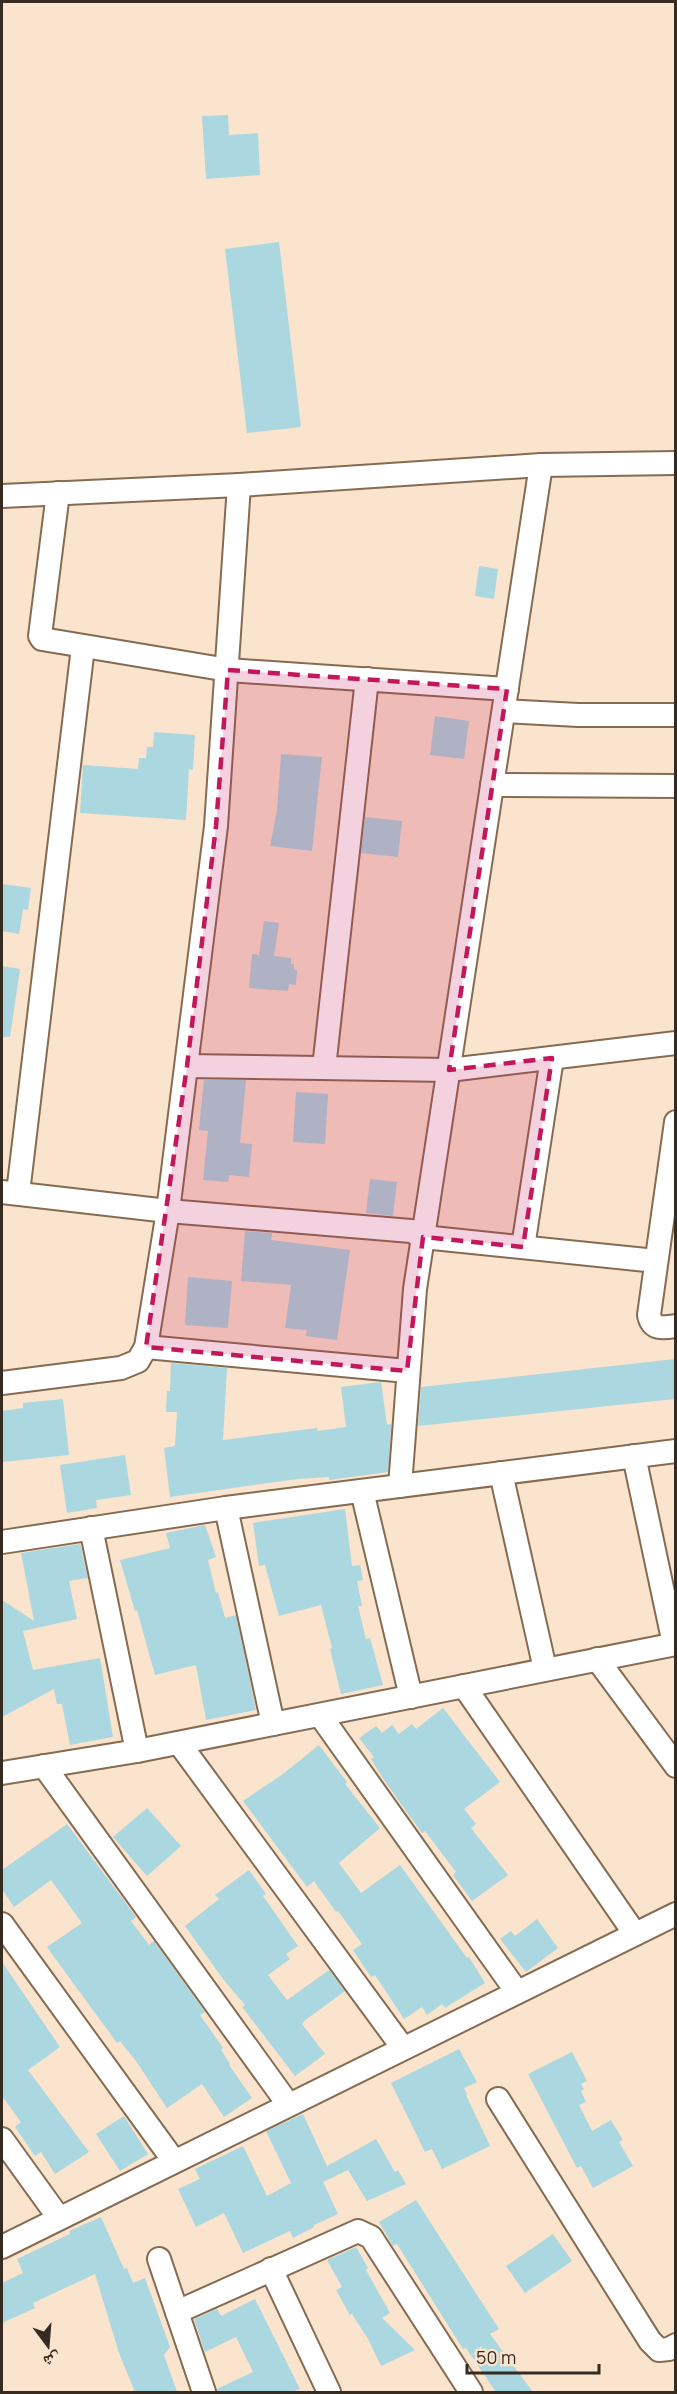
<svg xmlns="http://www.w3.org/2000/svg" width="677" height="2394" font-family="Manrope,'Noto Naskh Arabic',sans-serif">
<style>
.building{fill:#aad7e0}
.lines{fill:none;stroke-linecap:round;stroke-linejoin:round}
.minor-casing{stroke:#856b52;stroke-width:26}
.minor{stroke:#fff;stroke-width:22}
.marked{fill:#c2185b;fill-opacity:0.2;stroke:#c2185b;stroke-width:4.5;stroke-dasharray:12 8;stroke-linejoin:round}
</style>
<rect width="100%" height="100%" fill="#fbe4cd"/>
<!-- building -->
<g class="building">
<polygon points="228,115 229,135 258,133 260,175 206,179 202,116"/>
<polygon points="279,242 301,427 247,433 225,249"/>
<polygon points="479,566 498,569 494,599 475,596"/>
<polygon points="435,716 469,721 464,759 430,755"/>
<polygon points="154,732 195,735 193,770 189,769 186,820 80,813 83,765 138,769 139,758 146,758 147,747 153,747"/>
<polygon points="281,754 322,757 312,851 270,846 277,811"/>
<polygon points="365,817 402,821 398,857 361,853"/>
<polygon points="2,884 31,888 28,910 23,909 19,934 2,931"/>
<polygon points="264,921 279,923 274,956 291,958 291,964 294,964 294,970 297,970 296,985 289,984 288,991 249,988 252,954 259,955"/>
<polygon points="2,966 20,969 10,1037 2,1037"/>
<polygon points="204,1080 246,1080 240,1143 252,1144 249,1177 229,1175 228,1182 203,1180 208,1131 199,1130"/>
<polygon points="296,1092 328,1094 325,1144 293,1142"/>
<polygon points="370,1179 397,1182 393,1216 366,1213"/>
<polygon points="245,1231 272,1233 271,1240 350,1250 337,1340 306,1336 307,1330 285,1328 291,1285 241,1281"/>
<polygon points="188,1277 232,1281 228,1328 185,1325"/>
<polygon points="675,1359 675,1399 418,1426 421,1387"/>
<polygon points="171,1363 227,1368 223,1440 317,1428 318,1431 346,1427 341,1387 381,1382 387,1425 391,1424 391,1426 388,1472 329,1480 329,1477 297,1479 170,1497 164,1448 175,1446 177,1412 166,1412 167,1391 170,1391"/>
<polygon points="63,1399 69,1455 2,1462 2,1411 23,1408 23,1403"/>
<polygon points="125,1455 131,1495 96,1500 97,1508 67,1513 60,1465"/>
<polygon points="345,1509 352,1566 360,1565 363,1580 357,1581 362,1606 358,1606 366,1639 370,1638 383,1685 341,1694 330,1649 332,1648 321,1605 279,1616 265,1565 259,1566 253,1523"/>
<polygon points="205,1525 216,1557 208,1560 216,1593 218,1592 225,1618 236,1615 256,1710 206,1720 196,1665 155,1675 137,1610 135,1611 120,1560 170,1548 166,1533"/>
<polygon points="80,1544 88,1578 69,1581 77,1619 23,1631 33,1670 100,1658 113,1737 70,1745 62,1704 57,1704 54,1689 2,1717 2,1600 34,1621 21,1553"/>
<polygon points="443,1708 500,1782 464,1809 476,1824 471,1828 508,1875 472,1901 453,1875 456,1872 425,1831 422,1833 384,1780 371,1759 374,1757 359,1738 376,1726 382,1733 392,1725 399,1734 412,1724 416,1729"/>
<polygon points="319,1745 347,1782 345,1784 380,1828 339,1863 361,1893 400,1865 467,1958 469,1957 485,1983 445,2008 442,2004 427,2015 422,2007 404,2019 375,1975 371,1977 353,1950 362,1944 338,1911 336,1912 314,1881 307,1887 243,1801 283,1774"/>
<polygon points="147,1808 181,1846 147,1876 113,1837"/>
<polygon points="67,1824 136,1917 131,1921 149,1945 154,1941 205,2012 200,2015 223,2048 221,2050 230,2064 229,2065 252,2098 224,2117 202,2084 167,2108 136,2061 120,2041 117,2043 68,1976 47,1947 82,1923 51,1880 14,1907 2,1889 2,1870"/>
<polygon points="249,1870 266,1894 263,1896 298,1946 286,1954 290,1959 268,1975 287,2000 329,1970 345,1991 304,2021 302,2024 325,2054 295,2076 242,2007 245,2005 223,1979 185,1926 219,1899 215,1895"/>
<polygon points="537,1919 558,1948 526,1972 500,1939 511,1931 515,1936"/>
<polygon points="2,1962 60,2047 28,2070 89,2152 55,2174 41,2152 35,2156 15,2127 21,2122 2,2096"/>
<polygon points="459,2049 477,2082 464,2088 467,2094 466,2095 490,2146 442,2169 432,2149 425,2152 391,2083"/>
<polygon points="572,2052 587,2081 581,2084 584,2089 581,2091 586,2102 579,2105 592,2131 611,2120 623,2140 619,2142 633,2166 593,2188 581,2166 577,2168 528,2074"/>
<polygon points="303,2114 327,2166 376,2139 395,2172 398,2170 406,2184 367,2201 348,2170 323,2182 338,2214 314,2225 314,2227 293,2238 290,2231 243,2253 224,2213 196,2227 178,2189 200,2179 195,2169 243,2146 267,2196 291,2183 266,2131"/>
<polygon points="124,2116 148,2154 120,2171 96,2134"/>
<polygon points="416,2200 499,2329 490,2334 533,2392 496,2392 466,2348 463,2349 397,2244 393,2246 379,2222"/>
<polygon points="101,2217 124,2269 127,2268 133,2283 145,2278 170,2347 164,2355 177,2392 135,2392 119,2353 95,2274 33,2303 35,2308 2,2323 2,2283 23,2273 17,2259 70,2234 69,2231"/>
<polygon points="553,2234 572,2261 525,2293 506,2266"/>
<polygon points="356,2247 368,2268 366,2270 390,2313 382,2318 415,2350 381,2366 368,2339 352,2314 350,2315 336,2290 342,2287 327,2260"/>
<polygon points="255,2299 300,2389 292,2392 217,2392 217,2389 253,2372 236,2337 205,2352 194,2319 217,2309 221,2316"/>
</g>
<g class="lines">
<defs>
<g id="minor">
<polyline points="541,465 423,1237 656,1261"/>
<polyline points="58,493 40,636 42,639 228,670 507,689"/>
<polyline points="2,496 239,485 541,465 676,463"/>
<polyline points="504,711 578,715 676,715"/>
<polyline points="492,785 676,786"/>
<polyline points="187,1066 449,1070 676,1043"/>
<polyline points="324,1068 367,679"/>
<path d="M 676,1122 L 649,1315 C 652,1330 663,1328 676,1326"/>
<polyline points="2,1192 168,1211 411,1231 423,1237 415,1289 400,1486"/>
<polyline points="18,1193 83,647"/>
<polyline points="523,1247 552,1058"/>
<polyline points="146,1347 407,1371"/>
<polyline points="2,1383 121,1368 138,1361 146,1347 168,1211 216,826 239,485"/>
<polyline points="634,1456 674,1644"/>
<polyline points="501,1473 545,1669"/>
<polyline points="362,1491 411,1697"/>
<polyline points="226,1508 273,1724"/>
<polyline points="91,1528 137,1751"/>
<polyline points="2,1542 226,1508 676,1451"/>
<polyline points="597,1659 676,1766"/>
<polyline points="464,1686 635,1934"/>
<polyline points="320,1715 517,1992"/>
<polyline points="179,1743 403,2048"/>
<polyline points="44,1766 288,2104"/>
<polyline points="2,1773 137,1751 676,1644"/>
<polyline points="2,1924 174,2161"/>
<polyline points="498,2099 650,2341 659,2350 669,2349 676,2345"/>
<polyline points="2,2139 59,2218"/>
<polyline points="2,2247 676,1914"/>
<polyline points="159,2259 204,2392"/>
<polyline points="271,2269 329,2392"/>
<polyline points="177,2312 358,2231 371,2237 471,2392"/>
</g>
</defs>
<!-- minor casing -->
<use href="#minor" class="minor-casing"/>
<!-- minor -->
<use href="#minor" class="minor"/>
</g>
<!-- marked area -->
<path class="marked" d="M 228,670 L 507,689 L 449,1070 L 552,1058 L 523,1247 L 423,1237 L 407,1371 L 146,1347 L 187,1066 L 216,826 Z"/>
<!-- border -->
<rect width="677" height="2394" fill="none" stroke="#362b20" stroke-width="6"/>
<!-- north arrow -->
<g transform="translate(48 2346) rotate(164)" stroke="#fbe4cd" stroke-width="4.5" paint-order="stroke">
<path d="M0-4.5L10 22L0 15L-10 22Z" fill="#362b20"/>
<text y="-9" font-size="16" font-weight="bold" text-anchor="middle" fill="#362b20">ش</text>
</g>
<!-- scale -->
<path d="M467 2364v9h132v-9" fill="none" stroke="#362b20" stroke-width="3"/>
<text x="476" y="2364" font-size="18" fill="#362b20" stroke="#fbe4cd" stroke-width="4.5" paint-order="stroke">50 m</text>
</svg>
